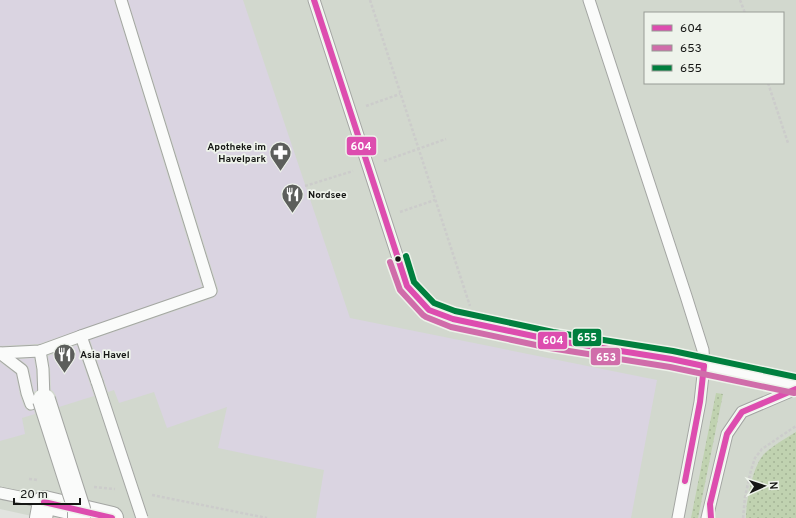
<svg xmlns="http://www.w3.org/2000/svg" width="796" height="518" font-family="Overpass,sans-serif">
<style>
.built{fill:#d2d8ce;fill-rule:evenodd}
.grass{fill:url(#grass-dots)}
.building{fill:#dad4e1}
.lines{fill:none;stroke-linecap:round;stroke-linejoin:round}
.service-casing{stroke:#a4a6a3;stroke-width:13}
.tertiary-casing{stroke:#a4a6a3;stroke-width:24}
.trunk-casing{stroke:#a4a6a3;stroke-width:24}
.path{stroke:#cccccb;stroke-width:2.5;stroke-dasharray:3 2;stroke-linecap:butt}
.service{stroke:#fafbfa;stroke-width:11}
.tertiary{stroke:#fafbfa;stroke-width:22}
.trunk{stroke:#fafbfa;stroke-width:22}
.service-bridge-casing{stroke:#a4a6a3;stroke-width:13;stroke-linecap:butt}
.trunk-bridge-casing{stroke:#a4a6a3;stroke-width:24;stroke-linecap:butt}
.service-bridge{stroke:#fafbfa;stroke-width:11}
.trunk-bridge{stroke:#fafbfa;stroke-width:22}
.bus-1-casing{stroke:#eef3eb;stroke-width:9}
.bus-2-casing{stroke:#eef3eb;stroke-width:9}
.bus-3-casing{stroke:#eef3eb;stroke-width:9}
.bus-1{stroke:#dd4daf;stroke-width:6}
.bus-2{stroke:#d06daa;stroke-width:6}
.bus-3{stroke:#007f3e;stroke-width:6}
.bus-dot{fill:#151614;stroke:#eef3eb;stroke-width:1.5}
.labels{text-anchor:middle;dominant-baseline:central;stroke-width:3.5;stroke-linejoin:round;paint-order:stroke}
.poi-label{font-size:10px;font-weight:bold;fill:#151614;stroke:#eef3eb;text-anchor:start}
.line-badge{stroke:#eef3eb;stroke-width:1.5}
.badge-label{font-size:11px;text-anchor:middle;font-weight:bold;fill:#fff}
</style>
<defs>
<pattern id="grass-dots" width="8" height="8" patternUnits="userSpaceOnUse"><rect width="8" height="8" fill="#c0d2b0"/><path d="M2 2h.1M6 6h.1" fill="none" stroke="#a4b496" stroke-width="1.8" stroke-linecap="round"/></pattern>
</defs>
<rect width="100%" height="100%" fill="#e1e3df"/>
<!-- built -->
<path class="built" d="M 0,0 L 796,0 L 796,518 L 41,518 L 0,509 ZM 645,13 L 783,13 L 783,83 L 645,83 Z"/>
<!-- grass -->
<g class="grass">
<polygon points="716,393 723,394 698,518 691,518"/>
<path d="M 796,432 L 796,518 L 746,518 C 746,502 753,464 765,453 C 774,445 786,438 796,432 Z"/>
</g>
<!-- building -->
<g class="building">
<polygon points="0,0 114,0 202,287 39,344 0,346"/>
<polygon points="128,0 243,0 350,318 657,380 631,518 316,518 324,470 218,448 227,407 167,428 154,392 119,403 114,390 108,392 90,340 213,298 216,295 218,292 218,289"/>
<polygon points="77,345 94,396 59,407 56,396 53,391 51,390 50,369 48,356"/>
<polygon points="34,358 36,370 37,390 34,392 29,368 26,364 19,359"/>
<polygon points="0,362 16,374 20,395 24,406 26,409 29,411 34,410 35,414 22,418 25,434 0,441"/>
</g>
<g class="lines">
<defs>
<g id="service">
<polyline points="314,0 407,286 429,310 453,319 552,340 671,359 796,385"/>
<polyline points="589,0 686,296 703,350 704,366 700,402 678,518"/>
<polyline points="81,336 211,291 121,0"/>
<polyline points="40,351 43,369 44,400"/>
<polyline points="0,353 40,351 81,336 97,382"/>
<polyline points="0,353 22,370 27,393 31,404"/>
<polyline points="0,493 44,502"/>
<polyline points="707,518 727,434 742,412 796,389"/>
</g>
<polyline id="tertiary" points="44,502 112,518"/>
<polyline id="trunk" points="41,518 44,502"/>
</defs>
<!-- service casing -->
<use href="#service" class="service-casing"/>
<!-- tertiary casing -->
<use href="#tertiary" class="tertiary-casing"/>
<!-- trunk casing -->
<use href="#trunk" class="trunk-casing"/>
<!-- path -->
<g class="path">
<polyline points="370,0 470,306"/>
<polyline points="740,0 745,13"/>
<polyline points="768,83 788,143"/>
<polyline points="366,106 400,94"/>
<polyline points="384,161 446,139"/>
<polyline points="305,186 353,171"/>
<polyline points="400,212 435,200"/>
<polyline points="29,479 38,480"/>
<polyline points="94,487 115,489"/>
<polyline points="152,495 267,518"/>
<polyline points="743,518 745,497 751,470 755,458 762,449 796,426"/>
</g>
<!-- service -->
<use href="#service" class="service"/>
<!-- tertiary -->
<use href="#tertiary" class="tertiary"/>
<!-- trunk -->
<use href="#trunk" class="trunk"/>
<defs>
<polyline id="service-bridge" points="97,382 142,518"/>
<polyline id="trunk-bridge" points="44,400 79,509 79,518"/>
</defs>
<!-- service-bridge casing -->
<use href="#service-bridge" class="service-bridge-casing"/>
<!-- trunk-bridge casing -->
<use href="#trunk-bridge" class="trunk-bridge-casing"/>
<!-- service-bridge -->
<use href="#service-bridge" class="service-bridge"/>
<!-- trunk-bridge -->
<use href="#trunk-bridge" class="trunk-bridge"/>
<defs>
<g id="bus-1">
<polyline points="314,0 407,286 429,310 453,319 552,340 671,359 704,366"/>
<polyline points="685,481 700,402 704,366"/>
<polyline points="44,502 112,518"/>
<polyline points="711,518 710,504 727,434 742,412 796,389"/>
</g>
<polyline id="bus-2" points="390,262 400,290 423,315 426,317 451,327 550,348 670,367 794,393"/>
<polyline id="bus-3" points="406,256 414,282 434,303 455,311 553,332 673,351 796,377"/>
</defs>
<!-- bus-1 casing -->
<use href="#bus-1" class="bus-1-casing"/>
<!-- bus-2 casing -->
<use href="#bus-2" class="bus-2-casing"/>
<!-- bus-3 casing -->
<use href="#bus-3" class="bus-3-casing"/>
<!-- bus-1 -->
<use href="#bus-1" class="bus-1"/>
<!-- bus-2 -->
<use href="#bus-2" class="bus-2"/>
<!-- bus-3 -->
<use href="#bus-3" class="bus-3"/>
</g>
<!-- icons -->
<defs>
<symbol id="pharmacy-pin" viewBox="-11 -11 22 30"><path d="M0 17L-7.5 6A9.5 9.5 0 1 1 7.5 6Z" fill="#5c5e5b" stroke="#eef3eb"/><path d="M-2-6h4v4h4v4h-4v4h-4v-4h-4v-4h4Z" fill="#fff"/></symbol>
<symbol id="restaurant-pin" viewBox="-11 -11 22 30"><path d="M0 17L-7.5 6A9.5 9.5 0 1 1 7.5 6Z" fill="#5c5e5b" stroke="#eef3eb"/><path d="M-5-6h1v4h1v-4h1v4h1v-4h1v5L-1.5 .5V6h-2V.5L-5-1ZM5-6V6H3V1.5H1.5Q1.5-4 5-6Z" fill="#fff"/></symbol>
</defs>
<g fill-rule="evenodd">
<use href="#pharmacy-pin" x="268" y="140" width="25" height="34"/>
<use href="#restaurant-pin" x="280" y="182" width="25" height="34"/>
<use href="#restaurant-pin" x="52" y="342" width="25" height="34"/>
</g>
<!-- markers -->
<circle class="bus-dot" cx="398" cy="259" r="3.5"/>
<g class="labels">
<!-- poi labels -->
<g class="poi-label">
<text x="266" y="147" text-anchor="end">Apotheke im<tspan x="266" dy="12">Havelpark</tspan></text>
<text x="308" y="195">Nordsee</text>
<text x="80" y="355">Asia Havel</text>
</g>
</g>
<g class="line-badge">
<rect x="346" y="136" width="31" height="20" rx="4" fill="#dd4daf"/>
<rect x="572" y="328" width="30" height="19" rx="4" fill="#007f3e"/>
<rect x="537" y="331" width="31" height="19" rx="4" fill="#dd4daf"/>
<rect x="590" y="347" width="31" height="19" rx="4" fill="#d06daa"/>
</g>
<g class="badge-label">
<text x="361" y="150">604</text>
<text x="587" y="341">655</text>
<text x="553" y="344">604</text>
<text x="606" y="361">653</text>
</g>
<!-- legend -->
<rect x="644" y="12" width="140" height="72" fill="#eef3eb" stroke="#979b95"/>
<rect x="652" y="25" width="20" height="6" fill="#dd4daf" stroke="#979b95"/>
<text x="680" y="32" font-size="12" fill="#151614">604</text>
<rect x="652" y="45" width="20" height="6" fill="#d06daa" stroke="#979b95"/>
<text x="680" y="52" font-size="12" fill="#151614">653</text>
<rect x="652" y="65" width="20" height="6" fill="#007f3e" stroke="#979b95"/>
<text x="680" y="72" font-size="12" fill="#151614">655</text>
<!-- north arrow -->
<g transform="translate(764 486) rotate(87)" stroke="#eef3eb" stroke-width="3" paint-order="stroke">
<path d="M0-3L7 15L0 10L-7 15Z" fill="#151614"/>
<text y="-6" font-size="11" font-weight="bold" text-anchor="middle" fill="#151614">N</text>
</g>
<!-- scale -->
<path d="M14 498v6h66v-6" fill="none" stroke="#151614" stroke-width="2"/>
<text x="20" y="498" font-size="12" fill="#151614" stroke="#eef3eb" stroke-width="3" paint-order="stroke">20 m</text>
</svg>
